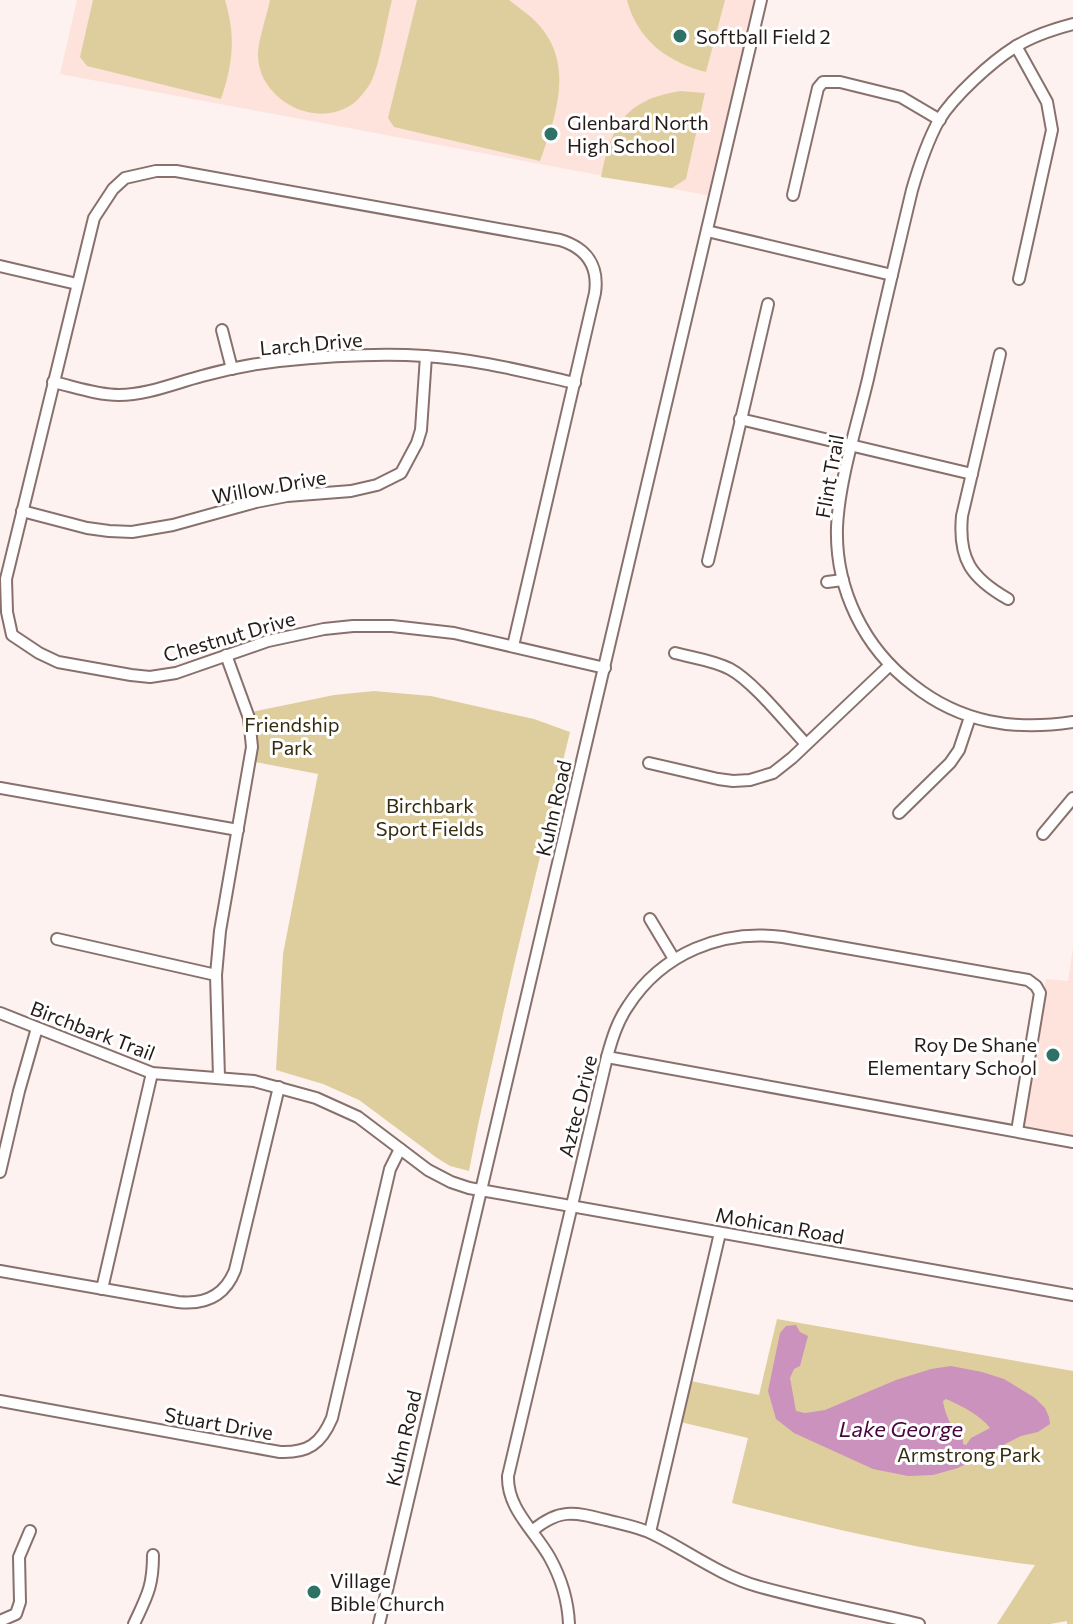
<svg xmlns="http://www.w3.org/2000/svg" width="1073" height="1624" font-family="Commissioner,sans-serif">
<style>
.built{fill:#fee2dc}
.green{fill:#dfce9d}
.water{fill:#ca92bd;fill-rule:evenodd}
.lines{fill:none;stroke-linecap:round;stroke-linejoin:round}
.minor-casing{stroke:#88716c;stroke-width:14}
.minor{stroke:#fff;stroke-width:10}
.poi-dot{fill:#2e7266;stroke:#fff;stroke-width:3}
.labels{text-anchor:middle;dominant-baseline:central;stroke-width:6;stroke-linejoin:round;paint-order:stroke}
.poi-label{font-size:20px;fill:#251b19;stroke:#fff;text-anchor:start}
.street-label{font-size:20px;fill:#251b19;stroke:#fff}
.park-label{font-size:20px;fill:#352c0e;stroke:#fff}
.water-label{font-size:22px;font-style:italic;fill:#480540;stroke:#fff}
</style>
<rect width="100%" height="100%" fill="#fdf2f0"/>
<!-- built -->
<g class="built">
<polygon points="77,0 756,0 711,196 60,74"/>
<polygon points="1073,948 1073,1138 1022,1129 1046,979 1068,981"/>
</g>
<!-- green -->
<g class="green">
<path d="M 93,0 L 225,0 C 236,37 233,63 221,99 L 87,66 L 80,57 Z"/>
<path d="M 270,0 L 392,0 C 387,19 379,69 370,84 C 366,90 360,98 354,103 C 317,131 258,100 258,55 C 258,41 267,15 270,0 Z"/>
<path d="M 417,0 L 509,0 C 519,8 530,15 538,24 C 575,64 556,116 540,161 L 394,127 L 388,118 Z"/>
<path d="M 627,0 L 725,0 L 706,72 C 669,63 637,40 627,0 Z"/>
<path d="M 680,91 L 705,93 L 686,179 L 672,188 L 601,177 C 611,125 625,100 680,91 Z"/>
<polygon points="374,691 431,696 534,719 570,732 514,965 478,1125 469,1171 450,1166 437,1158 359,1100 323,1084 276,1070 283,954 318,774 250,761 247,713 334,695"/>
<path d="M 777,1319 L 1073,1371 L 1073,1624 L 1067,1624 L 1067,1621 L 1050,1624 L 997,1624 L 1035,1565 C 933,1553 832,1529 732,1503 L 748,1438 L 676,1421 L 686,1380 L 759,1395 Z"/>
</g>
<!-- water -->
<path class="water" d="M 796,1325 L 800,1332 L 808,1336 L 800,1366 L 794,1369 L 790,1378 L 796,1411 L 805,1413 L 825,1410 L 896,1380 L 931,1369 L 951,1366 L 982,1372 L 1004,1379 L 1035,1398 L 1045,1408 L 1049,1417 L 1050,1424 L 1038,1432 L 1021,1436 L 958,1468 L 933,1475 L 908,1476 L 873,1469 L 794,1433 L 776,1419 L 768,1391 L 780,1333 L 786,1326 ZM 946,1399 C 962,1406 980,1415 990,1428 L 971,1438 L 966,1445 L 963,1444 L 963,1440 C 953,1430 945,1416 943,1401 Z"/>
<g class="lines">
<defs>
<g id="minor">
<path d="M 1073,24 C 1054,29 1032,36 1015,47 C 991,62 954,96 939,120 C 927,142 919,166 912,190 C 897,253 882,316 868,379 C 857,425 839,481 837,527 C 835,589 864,648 913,685 C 961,723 1014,731 1073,722"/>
<polyline points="1016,46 1047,102 1052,130 1019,279"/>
<polyline points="793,195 818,88 823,82 840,82 901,97 940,120"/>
<polyline points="707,231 892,275"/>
<polyline points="0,266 77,284"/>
<polyline points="222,330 232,369"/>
<path d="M 1000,354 L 962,516 C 958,559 971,578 1008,599"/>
<path d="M 53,382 C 75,387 97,395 119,395 C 147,395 175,383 202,376 C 227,369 253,364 279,361 C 328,356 377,353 425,356 C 476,359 526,372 575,383"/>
<polyline points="740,419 972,474"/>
<polyline points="22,511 87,528 109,531 132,532 173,525 256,502 287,496 351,491 377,485 401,473 417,443 421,430 426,356"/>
<polyline points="708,561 768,304"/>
<polyline points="827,582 843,580"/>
<path d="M 513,646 L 595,293 C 599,265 586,248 560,240 L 176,171 L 156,171 L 125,178 L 113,189 L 94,218 L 6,579 L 7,612 L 12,635 L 39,653 L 58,662 L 131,675 L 150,677 L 176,673 L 268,641 L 324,629 L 353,626 L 392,626 L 454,633 L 605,668"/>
<path d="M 675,653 C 693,658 713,660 730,669 C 754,682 786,723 806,744"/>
<polyline points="649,763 718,779 733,781 750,780 773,773 792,758 890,665"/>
<polyline points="0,788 238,830"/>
<polyline points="899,813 950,763 959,750 970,717"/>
<polyline points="1043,834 1073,798"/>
<polyline points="650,919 674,959"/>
<polyline points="57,939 216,975"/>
<polyline points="0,1013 152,1073 254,1081 316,1098 358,1117 428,1170 451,1182 469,1188 1073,1295"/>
<polyline points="607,1057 1073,1142"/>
<polyline points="219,1077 216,975 220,931 252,747 249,718 226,655"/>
<polyline points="0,1172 19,1091 37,1028"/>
<path d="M 0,1271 L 178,1302 C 205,1305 225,1296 235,1270 L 279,1087"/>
<polyline points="102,1289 152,1073"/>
<path d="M 0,1401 L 280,1452 C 308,1453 321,1444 332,1418 L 390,1169 L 400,1149"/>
<path d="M 532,1531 C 559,1508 574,1512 606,1520 C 621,1524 639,1527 653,1534 C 688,1551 719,1575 757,1586 C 810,1601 865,1611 919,1624"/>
<polyline points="650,1532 720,1233"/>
<polyline points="0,1621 16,1614 20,1602 19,1557 30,1531"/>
<path d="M 134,1624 C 147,1596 153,1587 153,1555"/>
<polyline points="379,1624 761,0"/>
<path d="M 569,1624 C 568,1601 561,1578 550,1558 C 535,1531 507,1509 508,1476 L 607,1057 C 612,1039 617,1022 628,1006 C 662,953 722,929 783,937 L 1028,980 L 1036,986 L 1040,993 L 1017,1131"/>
</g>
</defs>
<!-- minor casing -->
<use href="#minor" class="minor-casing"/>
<!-- minor -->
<use href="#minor" class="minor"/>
</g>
<!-- markers -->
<g class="poi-dot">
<circle cx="680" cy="36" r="8"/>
<circle cx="551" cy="134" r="8"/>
<circle cx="1053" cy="1055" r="8"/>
<circle cx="314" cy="1592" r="8"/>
</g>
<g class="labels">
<!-- poi labels -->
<g class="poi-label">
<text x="696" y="36">Softball Field 2</text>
<text x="567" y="122">Glenbard North<tspan x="567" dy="23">High School</tspan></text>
<text x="1037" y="1044" text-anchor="end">Roy De Shane<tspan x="1037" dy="23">Elementary School</tspan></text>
<text x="330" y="1580">Village<tspan x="330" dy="23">Bible Church</tspan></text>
</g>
<!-- street labels -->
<g class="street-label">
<text transform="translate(311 343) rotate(-5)">Larch Drive</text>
<text transform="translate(829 476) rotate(-80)">Flint Trail</text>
<text transform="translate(269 486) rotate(-10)">Willow Drive</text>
<text transform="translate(229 636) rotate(-16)">Chestnut Drive</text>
<text transform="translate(553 808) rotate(-77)">Kuhn Road</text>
<text transform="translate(93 1030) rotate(21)">Birchbark Trail</text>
<text transform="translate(577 1106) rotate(-76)">Aztec Drive</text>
<text transform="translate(780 1225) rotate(10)">Mohican Road</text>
<text transform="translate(219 1423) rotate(10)">Stuart Drive</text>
<text transform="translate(403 1438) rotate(-77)">Kuhn Road</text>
</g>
<!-- park labels -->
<g class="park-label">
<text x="292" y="724">Friendship<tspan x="292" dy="23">Park</tspan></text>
<text x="430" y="805">Birchbark<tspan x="430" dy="23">Sport Fields</tspan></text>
<text x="969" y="1454">Armstrong Park</text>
</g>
<!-- water labels -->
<g class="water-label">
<text x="901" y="1428">Lake George</text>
</g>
</g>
</svg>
